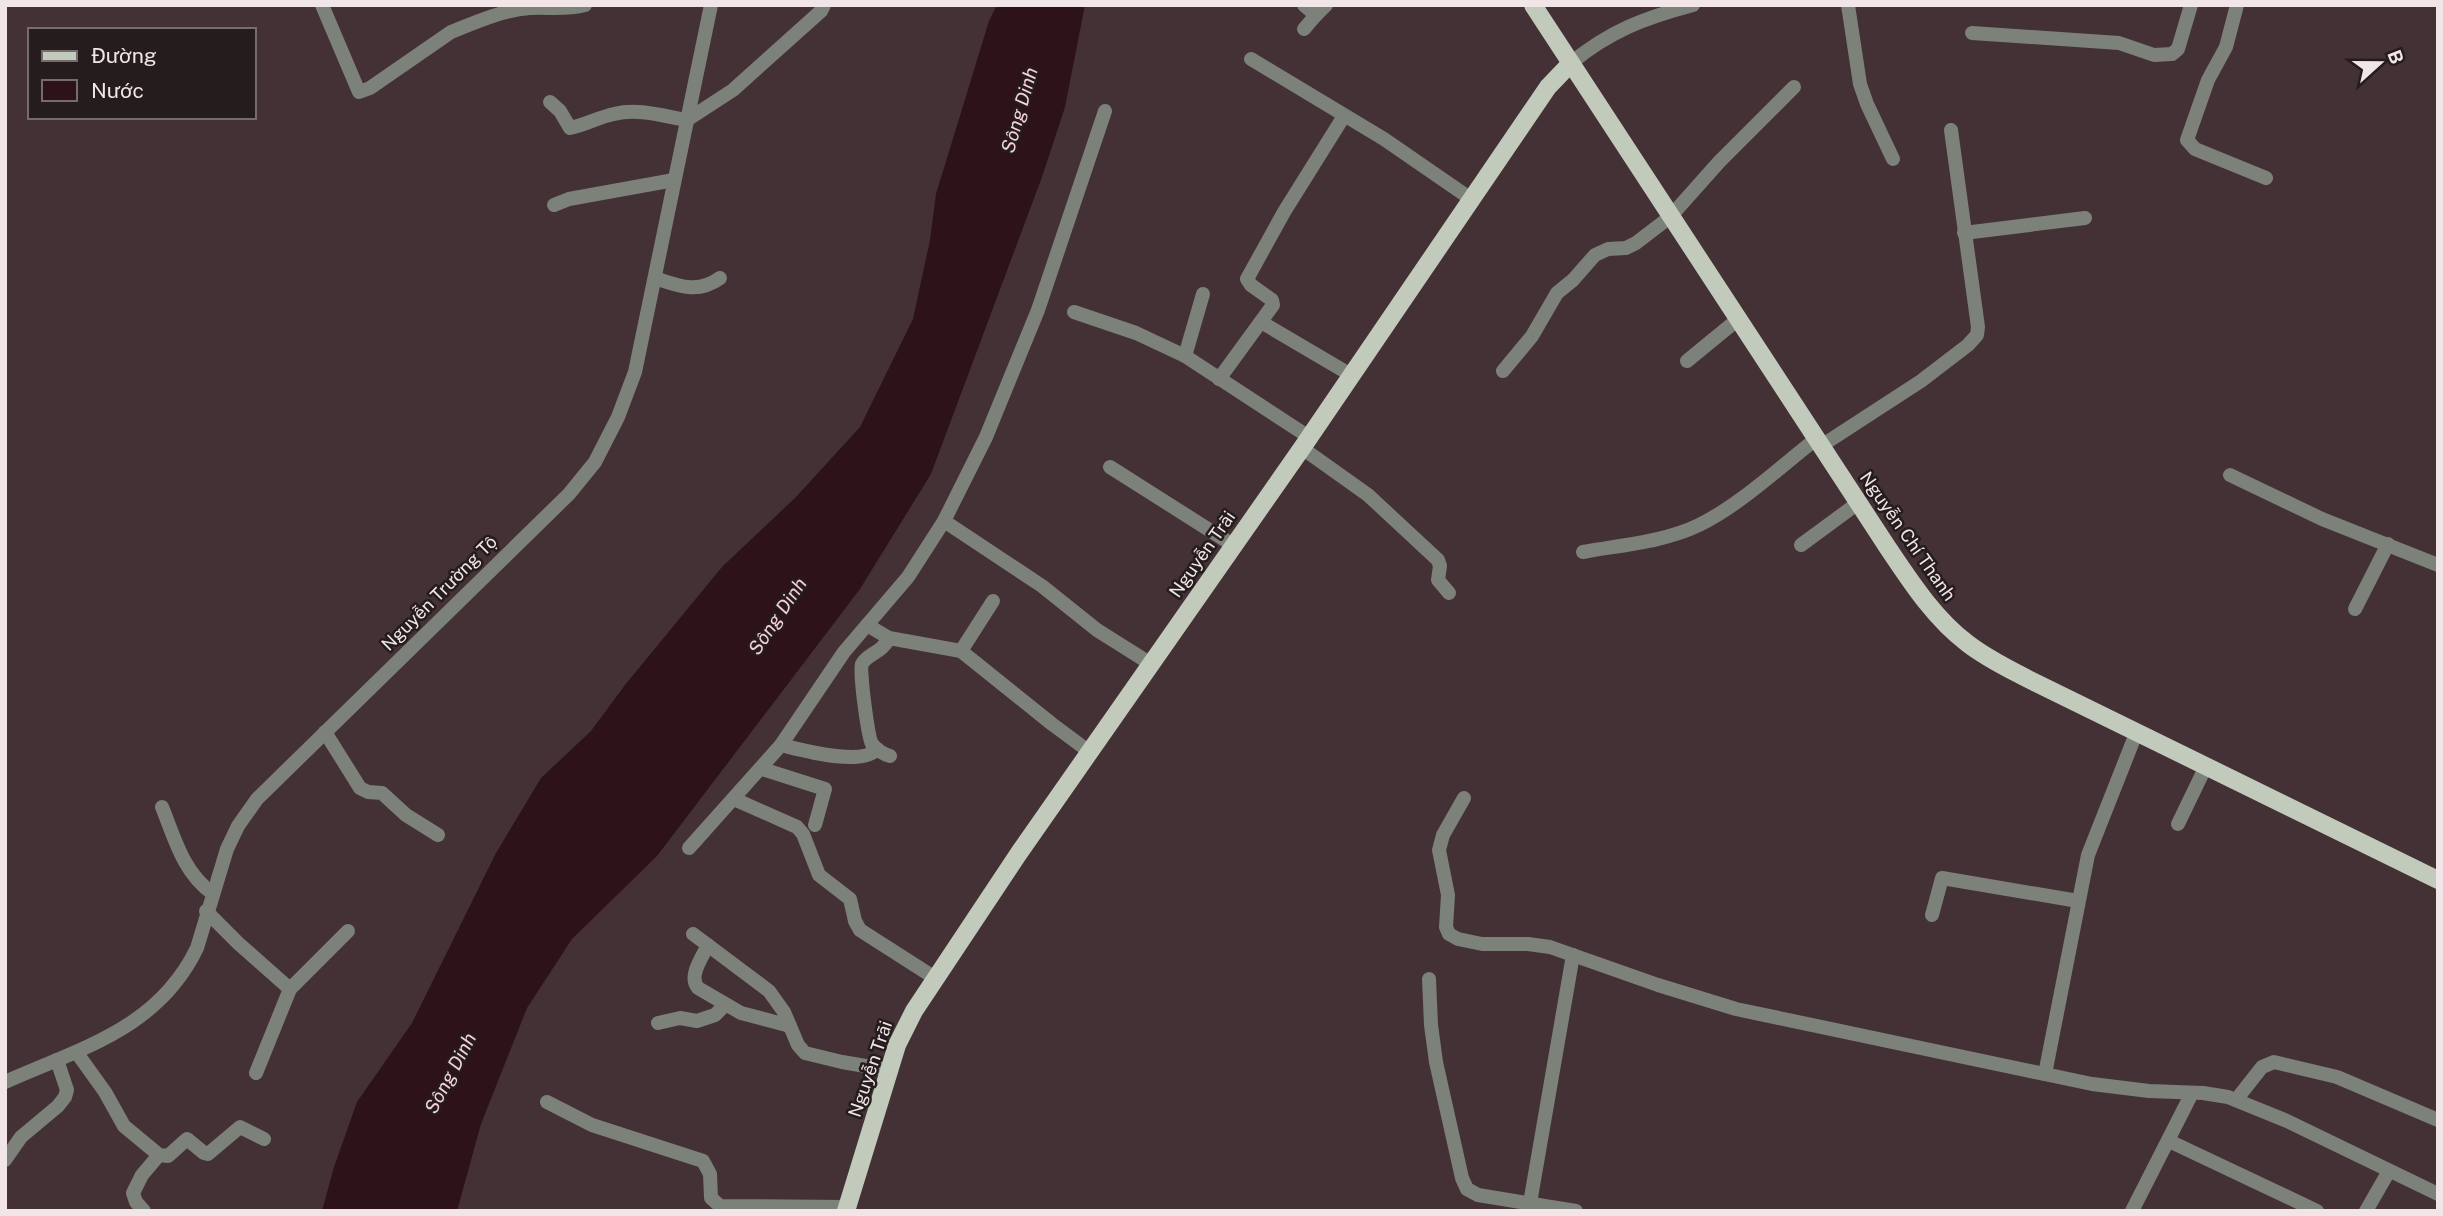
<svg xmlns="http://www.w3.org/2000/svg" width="2443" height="1216" font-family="'Public Sans',sans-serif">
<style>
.water{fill:#2d1219}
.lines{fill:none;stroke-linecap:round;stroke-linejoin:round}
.minor{stroke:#7c817a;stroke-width:14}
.major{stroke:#c1cabb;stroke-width:18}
.labels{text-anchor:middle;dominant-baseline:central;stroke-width:5;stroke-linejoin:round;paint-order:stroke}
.street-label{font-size:18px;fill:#f1e5e7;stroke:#241c1d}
.water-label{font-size:19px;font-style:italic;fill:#f8d1d8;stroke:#241c1d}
</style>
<rect width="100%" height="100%" fill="#433135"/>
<!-- water -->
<polygon class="water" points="997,5 1085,5 1065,107 1042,177 931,474 860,589 657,856 572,939 527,1008 481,1124 457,1211 322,1211 334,1167 357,1102 412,1023 496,853 541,778 591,731 625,685 722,567 796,497 860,427 913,319 930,240 936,194 989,21"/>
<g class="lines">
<!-- minor -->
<g class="minor">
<path d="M 322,5 L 359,92 L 370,88 L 451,32 C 476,22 503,10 530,8 C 548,7 566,10 585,5"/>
<polyline points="1304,5 1316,15 1326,5"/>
<polyline points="1848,5 1860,84 1867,104 1893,159"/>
<polyline points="2237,5 2226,47 2208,80 2187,140 2195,149 2266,178"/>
<polyline points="1304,29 1316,15"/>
<polyline points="1972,33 2119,43 2154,55 2172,54 2178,49 2191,5"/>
<polyline points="1251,59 1384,139 1471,199"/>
<path d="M 1571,63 C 1610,31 1644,18 1693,5"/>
<path d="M 550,102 L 560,111 L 570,128 C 585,125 599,117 614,114 C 638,108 663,116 687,120 L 733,90 L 821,11 L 824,5"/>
<polyline points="554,205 569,199 674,180"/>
<polyline points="1964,233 2085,218"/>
<path d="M 655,278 C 679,286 698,294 720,278"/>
<polyline points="1074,312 1136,333 1185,356 1309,437"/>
<polyline points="1261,322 1351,375"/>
<polyline points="1185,356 1203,294"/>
<polyline points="1687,361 1737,320"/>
<polyline points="1503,371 1532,336 1557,293 1573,280 1595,255 1608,249 1626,248 1636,243 1670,217 1719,162 1794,87"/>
<polyline points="1219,379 1273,305 1272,300 1251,285 1247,279 1284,212 1344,116"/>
<polyline points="1821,446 1921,381 1968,345 1977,335 1978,327 1951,130"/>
<polyline points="1302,448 1368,495 1438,560 1440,566 1438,580 1449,593"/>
<polyline points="1110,467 1233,545"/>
<polyline points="2230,475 2322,519 2438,565"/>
<polyline points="944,521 1042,586 1097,630 1151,664"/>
<polyline points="1801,545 1858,503"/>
<path d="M 1583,552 C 1621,545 1664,542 1699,525 C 1740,505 1780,467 1816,439"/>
<polyline points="2355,609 2388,544"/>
<polyline points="867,625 889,638 961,651 1052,724 1091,753"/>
<path d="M 889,638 C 881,654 868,653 862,664 C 859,670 868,737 872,744 C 877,750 883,754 890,756"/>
<polyline points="961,651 993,601"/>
<polyline points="325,732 360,788 368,792 382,793 406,815 438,835"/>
<path d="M 781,745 C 802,750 862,767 877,749"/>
<polyline points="762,769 825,789 815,825"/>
<polyline points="1464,798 1443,835 1439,850 1448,895 1446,927 1449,934 1458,939 1482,944 1528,944 1550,947 1658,985 1736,1009 2092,1084 2149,1091 2203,1093 2228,1097 2287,1121 2438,1194"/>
<polyline points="734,799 797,827 803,834 819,875 850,899 855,921 860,930 935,978"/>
<path d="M 162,807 C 175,839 183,872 212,893"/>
<polyline points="2178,824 2206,766"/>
<polyline points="689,848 781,745 844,652 908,577 944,521 986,437 1038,310 1105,111"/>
<polyline points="206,911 238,943 290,989"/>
<polyline points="1932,915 1942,878 2078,901"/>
<polyline points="693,934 769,991 784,1012 798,1045 805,1053 842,1062 889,1070"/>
<path d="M 708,945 C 702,958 688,976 698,988 L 741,1013 L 790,1026"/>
<polyline points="1429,979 1431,1025 1436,1062 1462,1178 1467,1189 1478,1195 1576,1211"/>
<polyline points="658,1023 680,1018 697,1021 715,1015 725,1005"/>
<polyline points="77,1053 105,1092 124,1126 159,1155 168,1156 187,1139 204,1153 208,1154 240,1127 264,1139"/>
<polyline points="256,1073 290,989 348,931"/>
<polyline points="2045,1074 2088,855 2137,731"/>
<path d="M 5,1082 C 81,1048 158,1029 197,948 L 227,849 L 238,826 L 257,799 L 569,494 L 595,462 L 618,417 L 635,372 L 711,5"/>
<polyline points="2236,1100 2262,1067 2274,1062 2337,1077 2438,1120"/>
<polyline points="547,1102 592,1125 703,1161 710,1174 711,1198 720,1206 847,1207"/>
<polyline points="2169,1141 2317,1211"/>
<polyline points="5,1160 21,1137 58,1106 65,1097 67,1090 57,1060"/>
<polyline points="1530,1203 1573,955"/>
<polyline points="144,1211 136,1202 133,1193 142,1175 159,1155"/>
<polyline points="2132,1211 2192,1093"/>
<polyline points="2366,1211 2389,1171"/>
</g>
<!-- major -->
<g class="major">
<path d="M 1533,5 L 1888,548 C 1911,582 1934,618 1967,643 C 1986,658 2007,668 2028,679 L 2438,880"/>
<polyline points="846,1211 897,1045 914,1011 1019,853 1302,448 1548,87 1571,63"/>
</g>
</g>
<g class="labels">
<!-- street labels -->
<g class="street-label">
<text transform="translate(1908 536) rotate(55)">Nguyễn Chí Thanh</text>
<text transform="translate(1202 554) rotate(-55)">Nguyễn Trãi</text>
<text transform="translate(439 593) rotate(-45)">Nguyễn Trường Tộ</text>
<text transform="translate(870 1069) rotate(-71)">Nguyễn Trãi</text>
</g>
<!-- water labels -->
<g class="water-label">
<text transform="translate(1019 110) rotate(-74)">Sông Dinh</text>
<text transform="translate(777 616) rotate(-56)">Sông Dinh</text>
<text transform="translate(450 1073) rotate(-62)">Sông Dinh</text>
</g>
</g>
<!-- border -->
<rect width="2443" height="1216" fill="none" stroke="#f1e5e7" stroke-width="14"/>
<!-- legend -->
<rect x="28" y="28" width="228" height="91" fill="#241c1d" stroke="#766c6e" stroke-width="2"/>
<rect x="42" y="51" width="35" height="10" fill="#c1cabb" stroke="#766c6e" stroke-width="2"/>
<text x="91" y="63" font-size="21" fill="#f1e5e7">Đường</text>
<rect x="42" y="80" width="35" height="21" fill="#2d1219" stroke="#766c6e" stroke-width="2"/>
<text x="91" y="98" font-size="21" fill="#f1e5e7">Nước</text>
<!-- north arrow -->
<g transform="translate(2380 63) rotate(69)" stroke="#241c1d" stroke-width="5" paint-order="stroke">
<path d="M0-5L12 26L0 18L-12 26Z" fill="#f1e5e7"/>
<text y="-10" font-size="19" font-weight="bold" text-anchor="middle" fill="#f1e5e7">B</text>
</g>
</svg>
